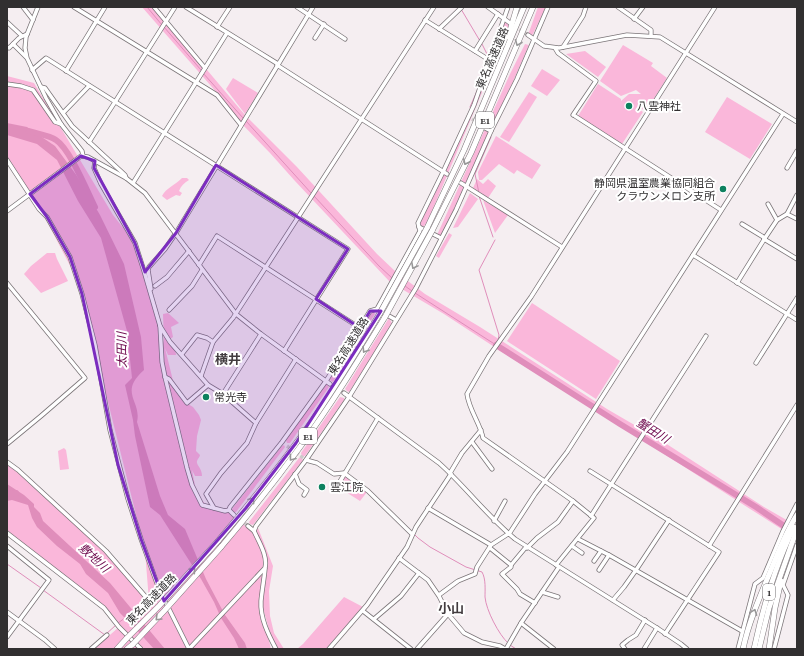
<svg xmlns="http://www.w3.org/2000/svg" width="804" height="656" font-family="'Crimson Pro','Noto Sans JP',serif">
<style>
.green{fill:#fab7da}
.water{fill:#e08ebb}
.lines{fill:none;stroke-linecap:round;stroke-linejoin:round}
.stream{stroke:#e08ebb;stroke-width:1}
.river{stroke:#e08ebb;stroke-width:6}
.minor-tunnel{stroke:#cec8ca;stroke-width:3.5;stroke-dasharray:3.5 2;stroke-linecap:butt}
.minor-casing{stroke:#7b7578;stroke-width:5}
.highway-casing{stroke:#7b7578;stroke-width:6}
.minor{stroke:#fff;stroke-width:3.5}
.highway{stroke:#fff;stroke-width:5}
.highway-bridge-casing{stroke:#7b7578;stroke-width:6;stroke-linecap:butt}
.highway-bridge{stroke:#fff;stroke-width:5}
.oneway{stroke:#989798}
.marked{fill:#7b2cbf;fill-opacity:0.2;stroke:#7b2cbf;stroke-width:3;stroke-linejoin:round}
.poi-dot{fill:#0d815f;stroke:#fff;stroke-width:1.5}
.labels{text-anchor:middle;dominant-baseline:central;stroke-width:4;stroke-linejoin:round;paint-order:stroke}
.shield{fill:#fff;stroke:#6f6d6e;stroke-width:1}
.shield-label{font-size:10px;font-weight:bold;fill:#312f30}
.street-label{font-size:11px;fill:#312f30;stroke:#fff}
.poi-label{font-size:11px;fill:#312f30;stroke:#fff;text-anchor:start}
.water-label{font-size:12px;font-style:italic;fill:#6d084c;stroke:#fff}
.quarter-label{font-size:13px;font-weight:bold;fill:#423c3f;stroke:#fff}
</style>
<rect width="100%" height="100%" fill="#f5eef1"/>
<!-- green -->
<g class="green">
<polygon points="142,7 154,7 245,115 297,167 377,254 396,272 425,294 480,327 607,409 662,441 764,507 797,526 797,539 633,434 499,350 444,314 390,282 295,181 270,153 242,124 218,94"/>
<polygon points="538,7 546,7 532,36 528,35"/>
<path d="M 505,21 L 511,24 L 427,223 L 423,227 L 420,226 L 418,223 C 449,157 484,91 505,21 Z"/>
<polygon points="525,44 529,45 512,84 441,238 437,235 510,74"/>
<polygon points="623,45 653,63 651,66 667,78 646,111 640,108 640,110 643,112 622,144 578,116 598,84 621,99 621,101 629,94 641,94 636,90 621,96 600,81"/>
<polygon points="585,51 606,67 598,77 566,54"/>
<polygon points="542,69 560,80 547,96 531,86"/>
<path d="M 7,76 L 34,83 L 113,215 L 135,243 L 157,314 L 164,344 L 163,314 L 168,313 L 179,323 L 171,327 L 173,337 L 170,339 C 172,343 176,350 176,355 L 168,355 L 165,348 L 176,393 L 176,389 L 183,401 L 193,407 L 199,415 L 201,420 L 197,436 L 196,451 L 200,455 C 200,457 198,458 197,461 C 196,465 202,468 202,476 L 195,476 L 192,470 L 197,496 L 209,507 L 229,510 L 253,530 L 263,551 L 263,592 C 269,569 269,552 254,532 L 258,528 L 273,566 L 269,591 L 270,616 L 274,633 L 284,649 L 277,649 L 272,640 L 264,612 L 264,620 L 271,649 L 94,649 L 119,627 L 137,646 L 111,614 L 74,585 L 32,550 L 7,532 L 7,462 L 116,562 L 149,601 L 145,551 L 78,281 L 41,210 L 7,163 Z"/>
<polygon points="233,78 258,93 245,114 226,89"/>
<polygon points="529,92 537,97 509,142 500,137"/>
<polygon points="727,97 772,124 750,159 705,132"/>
<polygon points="496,136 541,165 532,179 517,170 514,174 499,164 482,180 479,180 478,172"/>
<path d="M 182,178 L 187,178 L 189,180 C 184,183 181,186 179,191 L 182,193 L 180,196 L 176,195 L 167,200 L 162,196 C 166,188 175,185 182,178 Z"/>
<polygon points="477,179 483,184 488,179 496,186 488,198 473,188"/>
<polygon points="470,193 478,199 458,227 453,228"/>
<polygon points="483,200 508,215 495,233"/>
<polygon points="449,233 452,235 439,258 436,256"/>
<polygon points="47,253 55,253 57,259 68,281 41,293 24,274 31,266"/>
<polygon points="532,303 620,361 596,399 507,341"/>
<polygon points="373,311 375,314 333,382 331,381 329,379 370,312"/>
<polygon points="389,318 392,323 388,331 349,392 347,391 345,389"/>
<polygon points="326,383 329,387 290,443 287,443 286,440"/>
<polygon points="340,397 344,398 344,400 305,456 302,456 301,453"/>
<polygon points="284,445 285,447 236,512 233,512 232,509 282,446"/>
<polygon points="64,448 66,450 69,469 60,470 58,451"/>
<polygon points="299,458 301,458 303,460 253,525 250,524 249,522"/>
<polygon points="345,476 367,492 360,501 338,487"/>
<polygon points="344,597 363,607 326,649 297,649 303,644"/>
</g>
<!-- water -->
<g class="water">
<path d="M 7,123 L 27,127 L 55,146 L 77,176 L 100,215 L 124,264 L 141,337 L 144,370 C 118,393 142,401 137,422 L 160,496 L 168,515 L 185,529 L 206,579 L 225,615 L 245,643 L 247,649 L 239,649 L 234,638 L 221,618 L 214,602 L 201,579 L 160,515 L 150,507 L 135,436 L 133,420 L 125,385 L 132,378 L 127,331 L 101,238 L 78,201 L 57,160 L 37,144 L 7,135 Z"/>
<polygon points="7,484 24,495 34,504 34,507 40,513 43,521 110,583 165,649 154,649 135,628 120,613 108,593 86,574 80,564 57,546 37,527 32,518 28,505 12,500 7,501 7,495 13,494 7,491"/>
</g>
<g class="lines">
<!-- stream -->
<g class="stream">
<polyline points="147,7 162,25"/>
<polyline points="461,9 480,41"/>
<polyline points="164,27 201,70"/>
<polyline points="482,44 487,54 486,57"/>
<polyline points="203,73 243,118"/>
<polyline points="478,88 478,78 486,60"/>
<polyline points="470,107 477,91"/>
<polyline points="246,121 312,194"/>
<polyline points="479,193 475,174 491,137"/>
<polyline points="314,196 379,266 392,278"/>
<polyline points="479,196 493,237"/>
<polyline points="495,240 479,270 499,335 498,341"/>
<polyline points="405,286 412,291"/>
<polyline points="415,293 496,345"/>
<path d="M 415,535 L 418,538 L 430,547 L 466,567 L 482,572 C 486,579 485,590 485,597 C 486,610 499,635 508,643"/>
<polyline points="7,564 41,588"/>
<polyline points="43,590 105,635 116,625"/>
<polyline points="118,623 125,618"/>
<polyline points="510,645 516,649"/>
</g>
<!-- river -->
<g class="river">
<path d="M 29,131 C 38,134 49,135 56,140 C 70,149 87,191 95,207"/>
<polyline points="496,345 620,424 756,507 790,530"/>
<polyline points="7,494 16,493"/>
</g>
<!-- minor-tunnel -->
<g class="minor-tunnel">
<polyline points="515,26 528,35"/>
<polyline points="472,119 483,126"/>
<polyline points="330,384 344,393"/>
<polyline points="287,446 306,460"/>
<polyline points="236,516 248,526"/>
</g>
<defs>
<g id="minor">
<polyline points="23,7 33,20"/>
<polyline points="38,7 26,37 25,48 27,58 46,98 61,124 82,151 83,156"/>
<polyline points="74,7 217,95 241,125"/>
<polyline points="154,7 205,68"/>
<polyline points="186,7 278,64"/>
<polyline points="297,7 345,39"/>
<polyline points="488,7 510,23"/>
<polyline points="618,7 651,30 651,36"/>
<polyline points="634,19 643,7"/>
<polyline points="425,20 486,58 490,60"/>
<polyline points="7,22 22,36"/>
<polyline points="217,27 230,7"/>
<polyline points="439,29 462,7"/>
<polyline points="528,35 544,46 559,48 627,35 660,37 797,122"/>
<polyline points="315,38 324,24"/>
<polyline points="13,44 26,57"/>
<polyline points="7,47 9,48 19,38 27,34"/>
<polyline points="563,47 583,16 586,7"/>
<polyline points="555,48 558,53 596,81 573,115"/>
<polyline points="475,51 498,14"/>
<polyline points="277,65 447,174"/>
<polyline points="32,70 46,58 348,249 284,351"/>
<polyline points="66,71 105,7"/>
<polyline points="7,84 21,86 33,90 55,122 61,124"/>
<polyline points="41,87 45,88 72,126 125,175 126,178"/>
<polyline points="63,113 89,86"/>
<polyline points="575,116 721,210"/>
<polyline points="485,128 491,131"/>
<polyline points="89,142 115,102 175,7"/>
<polyline points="7,160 39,209 47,217 70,257 82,294 95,345 110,430 128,499 141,539 159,589 189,649"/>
<polyline points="95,161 94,168 101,184 135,243 144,271 160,326 162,362 165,377 187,468 192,485 202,505 225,511 229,510 234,515"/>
<polyline points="787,168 797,151"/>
<polyline points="133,183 227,33"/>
<polyline points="461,183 562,247"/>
<polyline points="768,204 777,220"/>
<polyline points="7,211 81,156 88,157 126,178 145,193 236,314 261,334 330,384"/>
<polyline points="787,214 797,219"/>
<polyline points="742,224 765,238"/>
<polyline points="419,227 441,238"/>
<polyline points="764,239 797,259"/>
<polyline points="693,255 797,320"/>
<polyline points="199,265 217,236 360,328"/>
<polyline points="7,283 85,378 41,416 7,444"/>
<polyline points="737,283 765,238 777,220 787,214 797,195"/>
<polyline points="155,286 167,277 189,251"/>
<polyline points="151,289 148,270 149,267 165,249 176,233 313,7"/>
<polyline points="169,310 192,286 202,270"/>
<polyline points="380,311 396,320"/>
<polyline points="160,326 170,342 208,385 223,394 256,423 296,359"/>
<polyline points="182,354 197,335 207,338 213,342"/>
<polyline points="756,363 797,298"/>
<polyline points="201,376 213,342 233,318 434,7"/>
<polyline points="165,377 169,379 187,403 208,385"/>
<path d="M 344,393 L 439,463 C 466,487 487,516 515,539 L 657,628 L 681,644 L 687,649"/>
<polyline points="223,394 261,334"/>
<polyline points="472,442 492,469"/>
<polyline points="306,460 317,463 334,474 344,473 368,491 412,534"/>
<polyline points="7,462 18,470 106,551 151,603"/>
<polyline points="590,471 719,552 665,634"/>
<polyline points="450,473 462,453 481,430"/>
<polyline points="295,474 299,484 307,490 304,495"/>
<polyline points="336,488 378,418"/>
<polyline points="214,508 206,494 221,473 247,443 256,423"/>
<polyline points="428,508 491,545"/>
<polyline points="229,510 230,507 282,442 326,381 370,311 377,309 420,231 418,223 443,172 474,105 508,7"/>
<polyline points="591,516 706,336"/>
<polyline points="494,521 505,501"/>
<polyline points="248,526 254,531"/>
<polyline points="7,533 104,608 119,627 141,649"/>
<polyline points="509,534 535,494 567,452 783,114"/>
<polyline points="578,539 609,555 742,631"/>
<polyline points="7,546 49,580 7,637"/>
<polyline points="572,546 582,553"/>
<polyline points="709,546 797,405"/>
<polyline points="490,548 511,565 511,567 502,574 517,589 520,594 535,603"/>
<polyline points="527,548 537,538 558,522 573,501"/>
<polyline points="399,558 428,580 439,596 448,614 464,633 482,642 500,646 505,649"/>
<polyline points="594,561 601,551"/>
<polyline points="511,565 526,547"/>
<path d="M 556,565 L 594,518 L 573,501 L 483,438 C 480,423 469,410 467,394 L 489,356 L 531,297 L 715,7"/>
<path d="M 265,569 C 264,580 262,590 261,601 C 260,618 268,634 276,649"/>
<polyline points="599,570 609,555"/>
<polyline points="542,592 558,597"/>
<polyline points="439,595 458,581 475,574 477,567 491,545 508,534"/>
<polyline points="613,600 624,587 636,570 669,520"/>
<polyline points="363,611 411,649"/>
<polyline points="7,612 45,640 55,649"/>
<polyline points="374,619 401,596 419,573"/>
<polyline points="521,623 554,649"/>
<polyline points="91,649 107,635"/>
<path d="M 189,649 L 265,568 C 268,556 259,542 254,531 L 256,526 L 306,460 L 349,397 L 416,288 L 456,210 L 491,131 L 517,79 L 548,7"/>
<polyline points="329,649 367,605 407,547 416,527 451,474"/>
<polyline points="417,649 448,614"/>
<polyline points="506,649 521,623 559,567"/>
<polyline points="625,649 622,645 628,640 636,635 645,620"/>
<polyline points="644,649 657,628"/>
<polyline points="738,649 755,584 763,578 783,531 797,504"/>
<polyline points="774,649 788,595 783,585 797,545"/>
</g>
<g id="highway">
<polyline points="508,37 517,7"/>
<polyline points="427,228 464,150 524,7"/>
<polyline points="432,231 471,153 533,7"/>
<path d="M 218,541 C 251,502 283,463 312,421 C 336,386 358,350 380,313"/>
<path d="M 221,547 C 248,515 275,481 300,447 C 331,405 358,361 385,317"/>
<polyline points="117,649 127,638"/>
<polyline points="127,649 133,644"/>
<path d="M 743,649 C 749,620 762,592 773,565 C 780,548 787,530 797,515"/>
<path d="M 754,649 C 763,607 775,566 794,527"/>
<polyline points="759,649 769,608 797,529"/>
<polyline points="769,649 775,608 781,581"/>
</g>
</defs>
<!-- minor casing -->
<use href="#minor" class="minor-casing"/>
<!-- highway casing -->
<use href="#highway" class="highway-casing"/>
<!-- minor -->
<use href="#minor" class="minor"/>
<!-- highway -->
<use href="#highway" class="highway"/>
<defs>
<g id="highway-bridge">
<polyline points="380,313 427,228"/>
<polyline points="385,317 432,231"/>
<polyline points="127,638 159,606 218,541"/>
<polyline points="133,644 164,611 221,547"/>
</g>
</defs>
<!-- highway-bridge casing -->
<use href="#highway-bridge" class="highway-bridge-casing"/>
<!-- highway-bridge -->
<use href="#highway-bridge" class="highway-bridge"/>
</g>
<!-- one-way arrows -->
<defs><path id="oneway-chevron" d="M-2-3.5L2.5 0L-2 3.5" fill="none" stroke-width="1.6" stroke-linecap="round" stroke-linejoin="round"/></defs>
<g class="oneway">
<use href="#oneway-chevron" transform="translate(518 43) rotate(112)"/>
<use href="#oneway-chevron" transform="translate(466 162) rotate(115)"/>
<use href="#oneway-chevron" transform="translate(414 266) rotate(118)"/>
<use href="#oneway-chevron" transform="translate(365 350) rotate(122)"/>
<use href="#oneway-chevron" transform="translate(292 458) rotate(127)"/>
<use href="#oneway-chevron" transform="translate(252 500) rotate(-53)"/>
<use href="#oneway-chevron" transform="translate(193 570) rotate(-49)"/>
<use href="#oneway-chevron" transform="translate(754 612) rotate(-69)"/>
<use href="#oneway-chevron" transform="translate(158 618) rotate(135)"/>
</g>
<!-- marked area -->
<path class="marked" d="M 81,156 L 95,161 L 94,168 L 135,243 L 145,272 L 176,233 L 216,165 L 348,249 L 316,299 L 360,328 L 370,311 L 381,311 L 296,443 L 246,508 L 164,601 L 141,539 L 118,465 L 82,294 L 70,257 L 47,217 L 30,194 Z"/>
<!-- markers -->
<g class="poi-dot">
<circle cx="629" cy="106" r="4"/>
<circle cx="723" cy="189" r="4"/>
<circle cx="206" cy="397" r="4"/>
<circle cx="322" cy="487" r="4"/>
</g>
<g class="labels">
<!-- shield labels -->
<g class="shield">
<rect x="476" y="112" width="18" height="16" rx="3"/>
<rect x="299" y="428" width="18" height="16" rx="3"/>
<rect x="763" y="584" width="12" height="16" rx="3"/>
</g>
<g class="shield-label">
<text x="485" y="120">E1</text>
<text x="308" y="436">E1</text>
<text x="769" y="592">1</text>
</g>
<!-- street labels -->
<g class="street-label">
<text transform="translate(492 58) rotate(-67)">東名高速道路</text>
<text transform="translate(348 346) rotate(-58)">東名高速道路</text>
<text transform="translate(151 599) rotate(-46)">東名高速道路</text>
</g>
<!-- poi labels -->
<g class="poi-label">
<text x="637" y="106">八雲神社</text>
<text x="715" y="183" text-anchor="end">静岡県温室農業協同組合<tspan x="715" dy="13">クラウンメロン支所</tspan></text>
<text x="214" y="397">常光寺</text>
<text x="330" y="487">雲江院</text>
</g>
<!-- water labels -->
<g class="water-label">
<text transform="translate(122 350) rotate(-91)">太田川</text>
<text transform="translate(653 431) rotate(32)">蟹田川</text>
<text transform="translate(94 558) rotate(43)">敷地川</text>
</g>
<!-- quarter labels -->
<g class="quarter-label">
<text x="228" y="359">横井</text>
<text x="451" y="608">小山</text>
</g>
</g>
<!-- border -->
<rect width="804" height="656" fill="none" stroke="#312f30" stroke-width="16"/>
</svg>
